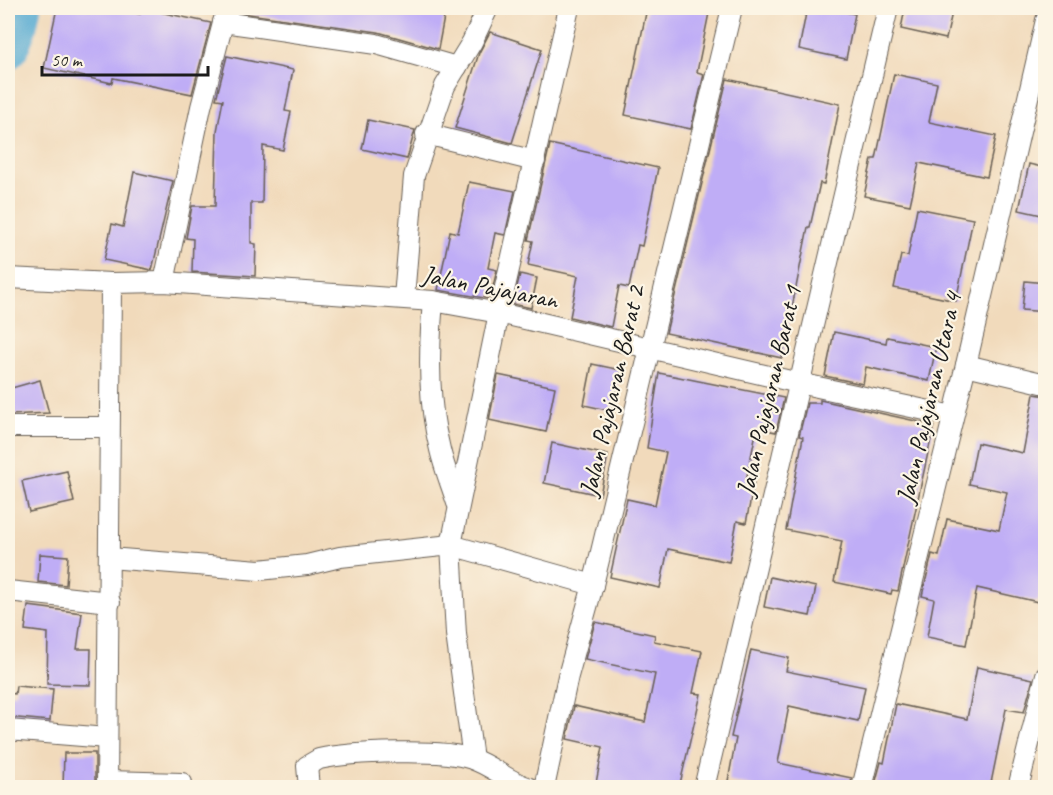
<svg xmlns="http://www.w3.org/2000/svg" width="1053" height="795" font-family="Caveat,sans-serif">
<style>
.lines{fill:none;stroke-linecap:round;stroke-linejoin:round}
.river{stroke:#57aad2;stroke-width:40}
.building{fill:#bfadf6}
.minor-casing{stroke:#675e54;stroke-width:22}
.minor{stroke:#fff;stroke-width:20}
.labels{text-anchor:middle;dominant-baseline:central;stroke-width:4.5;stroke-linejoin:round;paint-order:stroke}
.street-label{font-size:26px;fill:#1c1c1c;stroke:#fcf5e5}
</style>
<rect width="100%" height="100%" fill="#fcf5e5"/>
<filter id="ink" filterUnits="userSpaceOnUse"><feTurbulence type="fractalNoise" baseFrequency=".0167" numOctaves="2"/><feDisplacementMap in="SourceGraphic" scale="12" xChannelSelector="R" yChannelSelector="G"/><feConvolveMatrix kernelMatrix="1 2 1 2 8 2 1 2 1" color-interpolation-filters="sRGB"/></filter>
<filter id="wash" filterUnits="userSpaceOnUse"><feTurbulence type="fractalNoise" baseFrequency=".008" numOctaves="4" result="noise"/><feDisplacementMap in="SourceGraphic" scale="24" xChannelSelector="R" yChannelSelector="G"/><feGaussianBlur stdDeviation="1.35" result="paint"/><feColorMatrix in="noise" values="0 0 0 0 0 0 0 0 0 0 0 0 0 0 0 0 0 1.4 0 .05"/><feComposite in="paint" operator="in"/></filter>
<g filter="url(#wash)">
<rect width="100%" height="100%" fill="#f1dabb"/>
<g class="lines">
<!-- river -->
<polyline class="river" points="8,49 17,27 21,8"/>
</g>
<g id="blocks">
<!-- building -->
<g class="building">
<polygon points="57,8 110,8 140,14 141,8 211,23 192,94 113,78 112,83 44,68"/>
<polygon points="242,8 426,8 445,12 438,49 378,32 242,13"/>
<polygon points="647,8 710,8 697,72 704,74 691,129 625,115"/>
<polygon points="807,8 826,8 855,14 846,59 799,49"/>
<polygon points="905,8 953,8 946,39 901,29"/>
<polygon points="490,32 542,49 512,143 455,128 479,53"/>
<polygon points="227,56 293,70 285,111 291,112 283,150 263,146 262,203 251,203 251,243 256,244 255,276 192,272 193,239 186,238 192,206 215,206 217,131 223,100 216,99"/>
<polygon points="894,74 937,83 929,122 996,136 987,177 919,163 910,205 864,196 872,159 876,159"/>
<polygon points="727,79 840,104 824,184 820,183 810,227 808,227 782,358 666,333"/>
<polygon points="368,120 415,130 407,159 362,149"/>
<polygon points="550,144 658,168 642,246 638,245 629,288 619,286 611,327 570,317 578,276 528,265 533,241 528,240"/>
<polygon points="1029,164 1046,168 1046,216 1019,210"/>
<polygon points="134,172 173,181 152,270 104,260 112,224 123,227"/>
<polygon points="469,182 515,191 505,235 495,233 488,268 497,270 490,299 438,290 450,231 458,233"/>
<polygon points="917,208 973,219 956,301 894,288 901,255 908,256"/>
<polygon points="520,274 537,278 531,308 513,304"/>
<polygon points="1025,281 1046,283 1046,312 1022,310"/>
<polygon points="834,332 886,343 887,337 936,347 929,381 866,367 863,384 825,376"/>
<polygon points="592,364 621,370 612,411 584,405"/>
<polygon points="659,373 784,398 776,432 757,428 746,481 754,483 746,523 737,521 729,562 668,549 660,588 610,577 627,499 655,505 666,452 647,448"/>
<polygon points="498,375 555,387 546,432 489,420"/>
<polygon points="40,380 49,413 8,415 8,389"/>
<polygon points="1034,394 1046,396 1046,567 1038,602 977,588 966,645 927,637 934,599 922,596 932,554 939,556 947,519 999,530 1007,492 969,484 977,443 1023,453"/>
<polygon points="820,400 934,425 898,591 892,590 891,594 834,582 842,541 786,530 803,437 799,436 807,403 820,403"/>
<polygon points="552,443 608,455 600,495 544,483"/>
<polygon points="67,471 74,502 29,512 22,481"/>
<polygon points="40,554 68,556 66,585 38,582"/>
<polygon points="770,577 816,587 810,616 764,607"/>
<polygon points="28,606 82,613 77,649 91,649 90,685 47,684 48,633 25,630"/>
<polygon points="595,622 655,635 654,641 702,651 693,693 701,694 679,788 595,788 603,747 567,739 574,706 645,722 655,674 585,659"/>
<polygon points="751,650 789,658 786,671 865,687 858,721 789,706 778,763 852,778 850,788 758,788 728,781 736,738 731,737"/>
<polygon points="977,667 1033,679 1024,712 1006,709 990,788 874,788 881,762 884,763 896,704 967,719"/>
<polygon points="16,686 53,689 50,721 8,717 8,693 15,694"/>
<polygon points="64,753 95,753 95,788 63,788"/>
</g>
</g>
</g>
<g filter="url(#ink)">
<use href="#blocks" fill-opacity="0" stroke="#675e54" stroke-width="1.5"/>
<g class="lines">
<defs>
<g id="minor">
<polyline points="569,8 499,313 451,545 593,585"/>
<polyline points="223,22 376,44 457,67"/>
<polyline points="426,134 535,161"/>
<polyline points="8,278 111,283 164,282 433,301 499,313 799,383 953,416"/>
<polyline points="164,282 201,107 227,8"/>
<polyline points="404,298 414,176 445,86 472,42 488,8"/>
<path d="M 433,301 C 429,345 428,402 439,445 C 443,465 451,484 457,503"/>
<polyline points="966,365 1046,384"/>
<polyline points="8,427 108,427"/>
<polyline points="109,558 259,570 307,565 340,557 451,545 456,634 473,759"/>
<polyline points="8,591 110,602"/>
<polyline points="8,730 107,738"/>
<polyline points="107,781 182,783"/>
<polyline points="107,788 111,283"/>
<path d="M 309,788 L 307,766 L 319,759 C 350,752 443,748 472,759 C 493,766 508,782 530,788"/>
<polyline points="544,788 568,676 593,585 732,8"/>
<polyline points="704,788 888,8"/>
<polyline points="862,788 966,365 1046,20"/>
<polyline points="1018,788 1046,675"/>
</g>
</defs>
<!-- minor casing -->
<use href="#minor" class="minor-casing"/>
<!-- minor -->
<use href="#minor" class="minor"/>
</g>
</g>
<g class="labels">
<!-- street labels -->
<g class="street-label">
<text transform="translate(490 287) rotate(11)">Jalan Pajajaran</text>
<text transform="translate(612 391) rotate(-77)">Jalan Pajajaran Barat 2</text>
<text transform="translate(769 391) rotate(-77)">Jalan Pajajaran Barat 1</text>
<text transform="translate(929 398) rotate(-77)">Jalan Pajajaran Utara 4</text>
</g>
</g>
<!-- margin -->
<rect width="1053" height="795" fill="none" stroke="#fcf5e5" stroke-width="30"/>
<!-- scale -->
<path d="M42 66v9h166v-9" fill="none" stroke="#1c1c1c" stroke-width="3"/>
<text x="51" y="66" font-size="18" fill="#1c1c1c" stroke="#fcf5e5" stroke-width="4.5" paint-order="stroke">50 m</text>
</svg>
